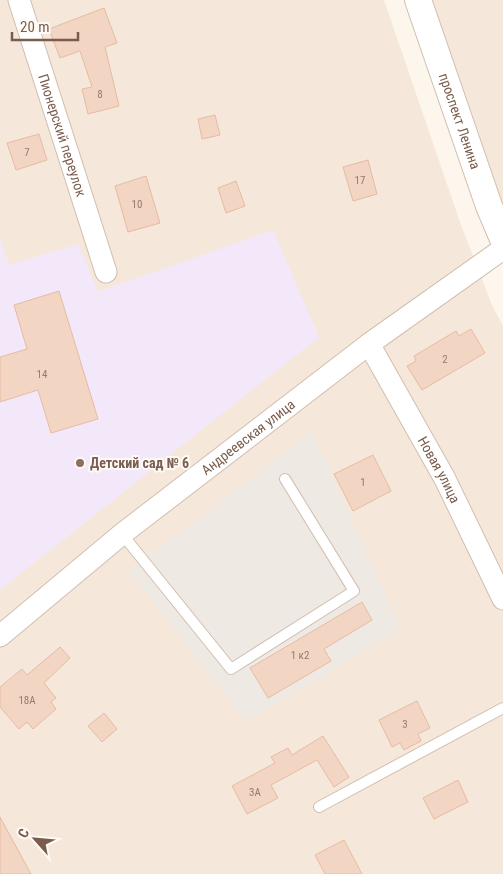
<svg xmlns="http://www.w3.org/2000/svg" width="503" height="874" font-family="'Roboto Condensed',sans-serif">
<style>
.residential{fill:#f5e8da}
.industrial{fill:#efe9e4}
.education{fill:#f3e8fa}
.building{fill:#f3d5c3;stroke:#e6bba3}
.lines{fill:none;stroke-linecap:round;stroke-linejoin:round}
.service-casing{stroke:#d1beb0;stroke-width:12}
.minor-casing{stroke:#d1beb0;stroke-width:23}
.tertiary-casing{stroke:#d1beb0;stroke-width:28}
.service{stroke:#fff;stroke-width:10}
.minor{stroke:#fff;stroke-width:21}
.tertiary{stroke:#fff;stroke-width:26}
.education-dot{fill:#8d6e63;stroke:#fffaf3;stroke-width:2}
.labels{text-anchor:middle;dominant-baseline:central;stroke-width:4;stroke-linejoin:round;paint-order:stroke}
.number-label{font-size:11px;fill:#987a6a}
.street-label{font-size:14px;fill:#7a5c4d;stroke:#fffaf3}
.education-label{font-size:14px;font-weight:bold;fill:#785e54;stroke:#fffaf3;text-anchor:start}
</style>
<rect width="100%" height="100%" fill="#fdf6ec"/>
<!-- residential -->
<g class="residential">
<polygon points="0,0 384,0 460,222 492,305 503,326 503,874 0,874"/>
<polygon points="426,0 503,0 503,221"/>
</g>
<!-- industrial -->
<polygon class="industrial" points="312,432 401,629 247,722 129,572"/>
<!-- education -->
<polygon class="education" points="273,230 319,337 0,590 0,239 9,265 78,244 98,292"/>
<!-- building -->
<g class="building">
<polygon points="104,8 117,43 105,47 119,106 88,114 82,89 92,87 80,51 60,58 49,29"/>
<polygon points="215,115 220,135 202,139 198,119"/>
<polygon points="39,134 47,160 16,170 7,143"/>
<polygon points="368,160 377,194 353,201 343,167"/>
<polygon points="146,176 160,223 128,232 115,186"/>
<polygon points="236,181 245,206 226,213 218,188"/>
<polygon points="59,291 98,419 51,433 38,390 0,402 0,357 27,349 14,305"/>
<polygon points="471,329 485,353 422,390 407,366 416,361 414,356 456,331 459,336"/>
<polygon points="373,455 391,491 353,511 334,474"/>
<polygon points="362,602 372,620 324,649 331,661 268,698 250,668"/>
<polygon points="60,647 70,658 44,683 56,698 51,702 56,709 33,729 27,722 19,729 0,707 0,687 22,669 27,675"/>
<polygon points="417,701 430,728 418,734 421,741 404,750 400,743 392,747 379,720"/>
<polygon points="104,713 117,729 102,742 88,726"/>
<polygon points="323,736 349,777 334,787 317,760 271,785 278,798 247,814 232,786 275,763 271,757 288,748 292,755"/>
<polygon points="458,780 468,802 434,819 423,798"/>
<polygon points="0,817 31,874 0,874"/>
<polygon points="344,840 362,874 325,874 315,855"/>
</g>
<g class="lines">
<defs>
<g id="service">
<polyline points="122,534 231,669 354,591 285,479"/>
<polyline points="319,807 503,708"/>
</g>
<g id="minor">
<path id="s1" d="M 19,0 L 106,272"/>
<path id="s2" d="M 369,344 L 445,479 L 503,599"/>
<path id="s3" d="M 0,636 L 122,534 L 369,344 L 503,249"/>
</g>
<g id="tertiary">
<path id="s4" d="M 418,0 L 489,206 L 503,239"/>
</g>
</defs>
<!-- service casing -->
<use href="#service" class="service-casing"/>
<!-- minor casing -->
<use href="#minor" class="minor-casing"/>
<!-- tertiary casing -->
<use href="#tertiary" class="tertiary-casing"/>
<!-- service -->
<use href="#service" class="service"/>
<!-- minor -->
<use href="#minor" class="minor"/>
<!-- tertiary -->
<use href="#tertiary" class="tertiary"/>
</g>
<!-- markers -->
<circle class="education-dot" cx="80" cy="463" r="5"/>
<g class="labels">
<!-- number labels -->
<g class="number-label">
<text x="100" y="94">8</text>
<text x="27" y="152">7</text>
<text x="360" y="180">17</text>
<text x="137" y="204">10</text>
<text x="445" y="359">2</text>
<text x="42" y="374">14</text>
<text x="363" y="482">1</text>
<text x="300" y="655">1 к2</text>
<text x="27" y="700">18А</text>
<text x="405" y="724">3</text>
<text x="255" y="792">3А</text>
</g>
<!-- street labels -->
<g class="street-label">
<text stroke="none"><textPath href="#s4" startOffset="128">проспект Ленина</textPath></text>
<text stroke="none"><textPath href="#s1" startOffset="142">Пионерский переулок</textPath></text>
<text stroke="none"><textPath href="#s3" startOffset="318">Андреевская улица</textPath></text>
<text stroke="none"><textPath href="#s2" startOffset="144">Новая улица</textPath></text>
</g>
<!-- education labels -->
<g class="education-label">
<text x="90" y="463">Детский сад № 6</text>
</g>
</g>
<!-- north arrow -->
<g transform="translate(35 839) rotate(297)" stroke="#fffaf3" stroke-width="4" paint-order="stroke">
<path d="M0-4L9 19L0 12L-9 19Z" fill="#7a5c4d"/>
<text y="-8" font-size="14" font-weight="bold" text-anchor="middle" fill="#7a5c4d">С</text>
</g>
<!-- scale -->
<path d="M12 32v8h66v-8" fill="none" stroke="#7a5c4d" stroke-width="2.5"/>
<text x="20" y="32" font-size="15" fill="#7a5c4d" stroke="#fffaf3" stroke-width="4" paint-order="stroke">20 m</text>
</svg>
